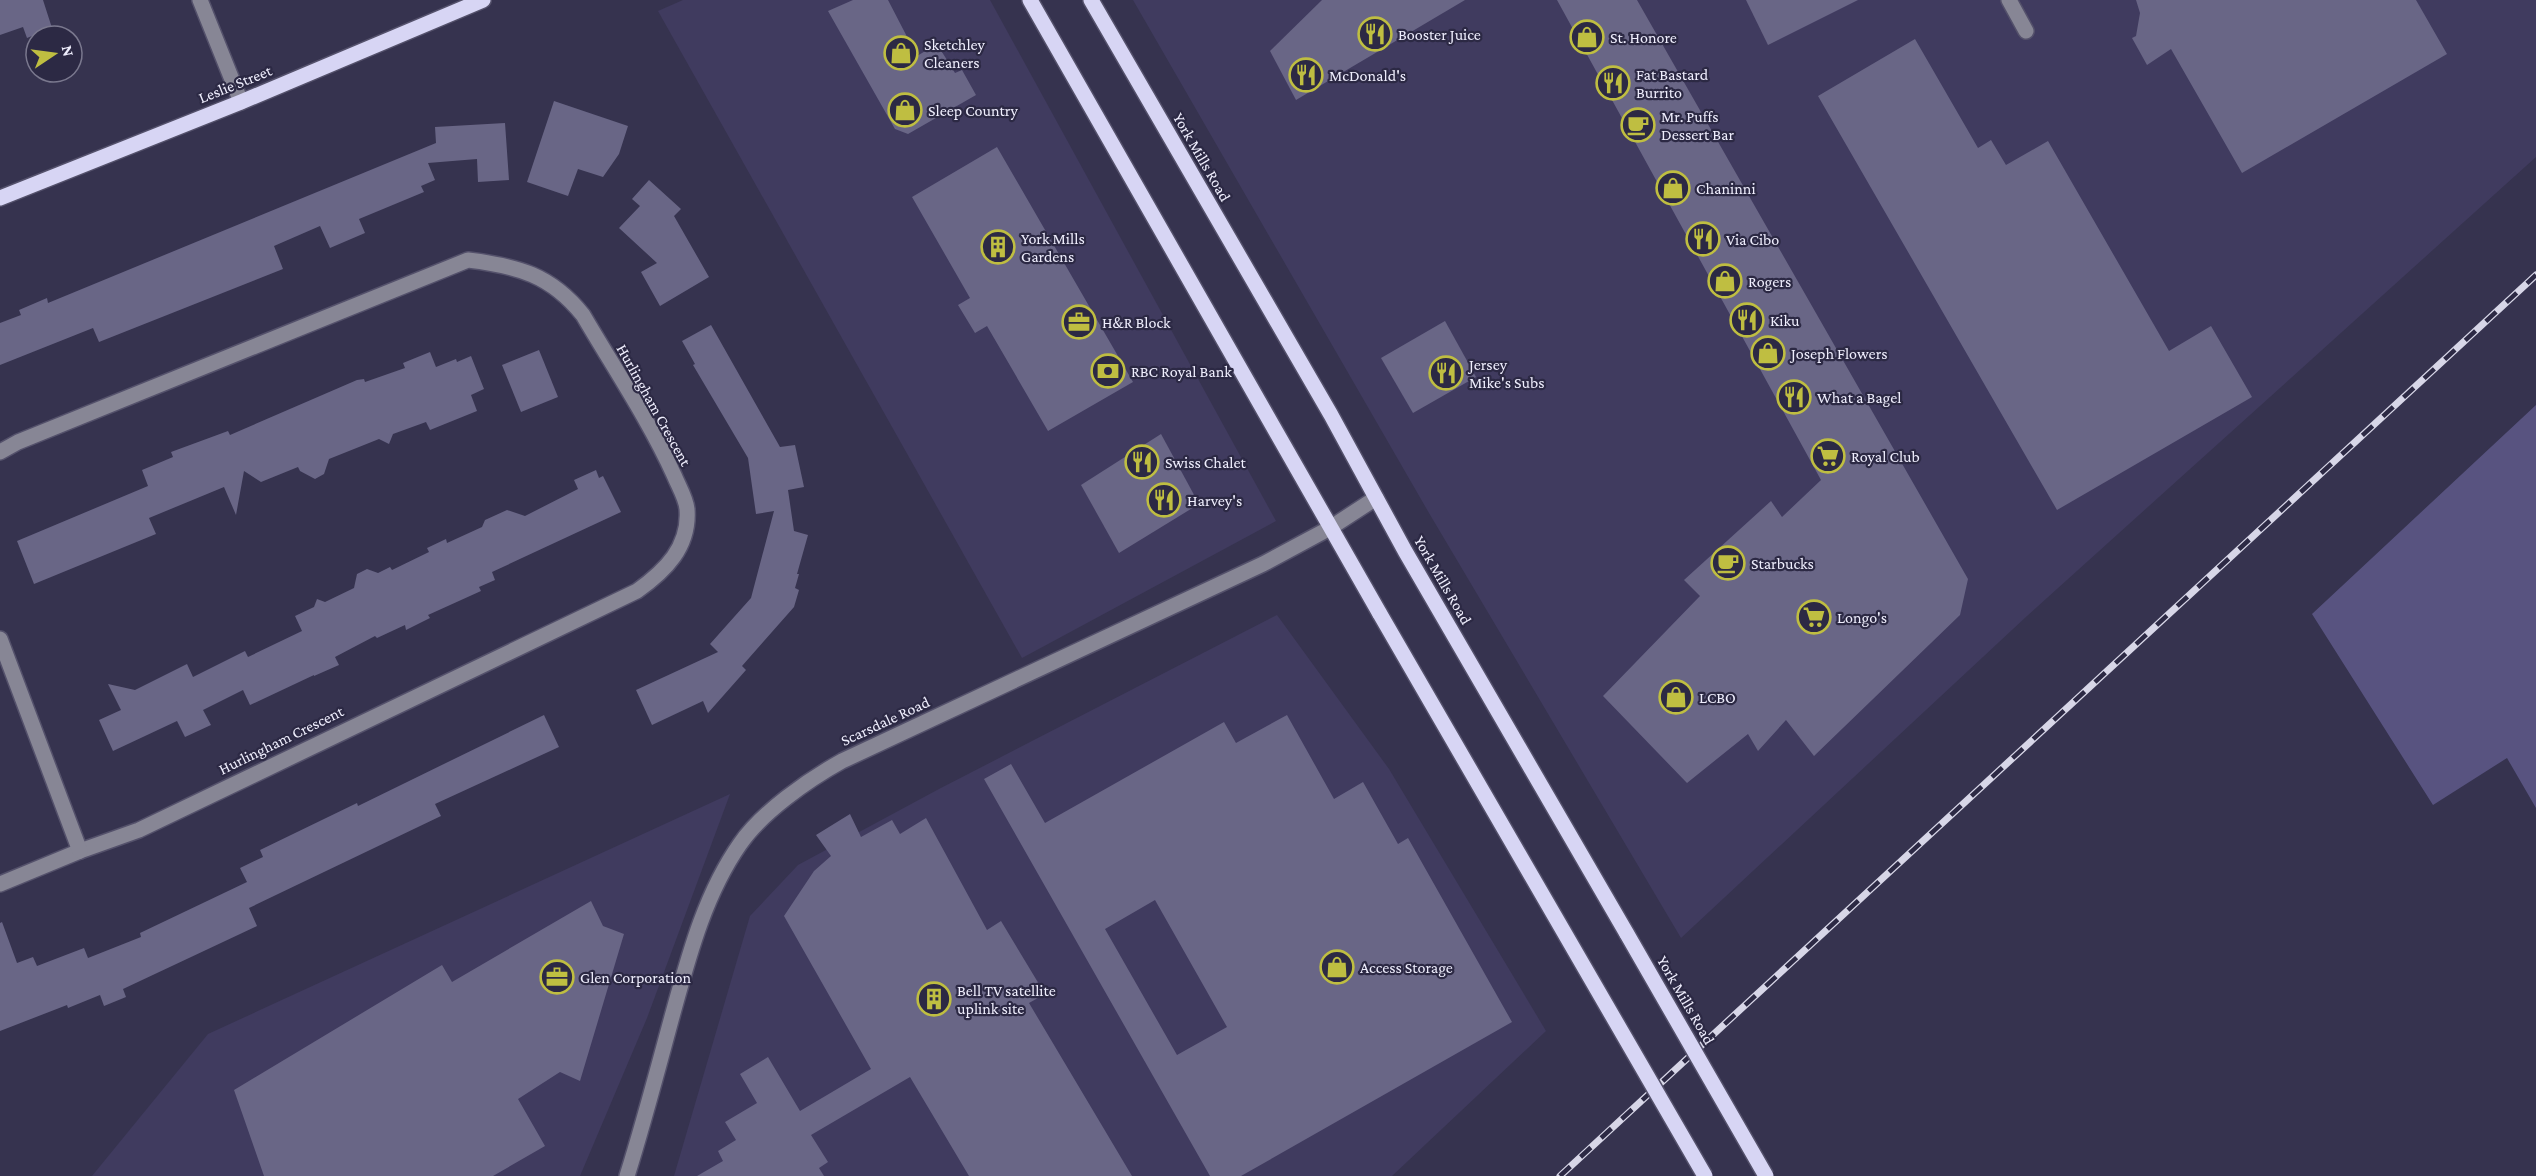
<svg xmlns="http://www.w3.org/2000/svg" width="2536" height="1176" font-family="'Crimson Pro',serif">
<style>
.built{fill:#403b5f}
.green{fill:#585380}
.building{fill:#696686;fill-rule:evenodd}
.lines{fill:none;stroke-linecap:round;stroke-linejoin:round}
.minor-casing{stroke:#54516b;stroke-width:18}
.major-casing{stroke:#54516b;stroke-width:18}
.minor{stroke:#878695;stroke-width:15}
.major{stroke:#d7d5f4;stroke-width:15}
.rail-casing{stroke:#d7d6e7;stroke-width:7}
.rail{stroke:#2c2944;stroke-width:4.5;stroke-dasharray:14;stroke-linecap:butt}
.major-bridge-casing{stroke:#54516b;stroke-width:18;stroke-linecap:butt}
.major-bridge{stroke:#d7d5f4;stroke-width:15}
.labels{text-anchor:middle;dominant-baseline:central;stroke-width:4.5;stroke-linejoin:round;paint-order:stroke}
.poi-label{font-size:16px;fill:#efeefd;stroke:#2c2944;text-anchor:start}
.street-label{font-size:16px;fill:#efeefd;stroke:#2c2944}
</style>
<rect width="100%" height="100%" fill="#36334f"/>
<!-- built -->
<g class="built">
<polygon points="683,0 990,0 1276,521 1022,658 658,11"/>
<polygon points="1133,0 2536,0 2536,157 2027,616 1681,938 1429,513"/>
<polygon points="1277,615 1389,769 1546,1031 1392,1176 674,1176 750,916 798,865 939,789"/>
<polygon points="730,794 647,1018 580,1176 92,1176 208,1034"/>
</g>
<!-- green -->
<polygon class="green" points="2536,405 2536,808 2507,758 2433,805 2312,614"/>
<!-- building -->
<g class="building">
<polygon points="0,0 43,0 52,28 27,38 23,27 0,35"/>
<polygon points="853,0 888,0 917,56 937,44 955,73 962,70 976,95 908,134 895,129 828,11"/>
<polygon points="1322,0 1465,0 1296,100 1270,51"/>
<polygon points="1557,0 1637,0 1968,579 1960,615 1814,756 1786,720 1758,751 1748,734 1687,783 1603,696 1700,596 1684,580 1771,501 1782,517 1821,480"/>
<polygon points="1746,0 1858,0 1768,45"/>
<polygon points="2136,0 2416,0 2447,54 2242,173 2171,49 2147,65 2132,38 2136,36 2140,13"/>
<polygon points="1915,39 1978,148 1991,140 2006,165 2048,141 2169,351 2211,326 2252,397 2057,510 1818,96"/>
<polygon points="554,101 628,126 619,154 603,177 578,169 568,196 527,182"/>
<polygon points="505,123 509,180 478,182 477,159 428,163 435,180 421,186 424,192 359,219 365,233 330,248 320,226 274,246 283,269 99,342 93,328 0,365 0,323 21,315 19,310 47,298 48,303 436,143 435,127"/>
<polygon points="997,147 1133,382 1048,431 987,326 975,333 958,305 970,298 912,197"/>
<polygon points="649,180 681,209 674,216 709,277 660,306 641,272 657,263 619,228 640,206 632,199"/>
<polygon points="1445,321 1476,377 1413,413 1381,358"/>
<polygon points="711,325 780,447 795,445 804,487 788,490 794,531 808,535 797,574 799,574 795,588 799,590 794,607 742,666 746,670 708,713 703,701 652,725 636,690 718,652 710,644 751,598 774,511 756,514 748,458 693,365 695,364 682,341"/>
<polygon points="539,350 558,397 521,412 502,365"/>
<polygon points="430,352 436,367 456,359 457,362 471,356 484,389 471,395 477,411 430,430 426,422 393,434 389,444 379,439 329,459 324,474 315,479 300,471 298,467 261,482 244,471 236,515 224,487 149,518 156,534 34,584 17,541 148,486 142,470 173,457 171,452 228,431 230,435 357,380 364,379 365,382 405,368 403,363"/>
<polygon points="1161,434 1199,504 1119,553 1081,485"/>
<polygon points="596,470 599,478 603,476 621,512 492,572 495,580 479,587 481,591 428,615 430,618 406,630 405,625 377,638 375,636 335,657 339,665 314,676 314,675 250,705 243,690 203,710 211,725 185,737 177,721 113,751 99,720 121,710 108,684 135,690 187,664 193,677 245,651 248,657 302,631 295,616 314,607 317,599 325,602 354,588 357,574 367,569 378,573 390,567 392,570 429,552 427,548 446,539 447,543 482,527 485,520 507,510 525,516 578,489 574,480"/>
<polygon points="544,715 559,747 435,804 441,816 249,908 257,926 123,989 126,997 104,1006 100,995 68,1008 67,1005 0,1031 0,923 2,922 17,963 33,957 37,966 84,948 88,958 141,937 140,933 247,882 240,868 263,857 260,850 357,803 358,806"/>
<path d="M 1287,715 L 1334,799 L 1363,782 L 1398,844 L 1408,838 L 1512,1022 L 1241,1176 L 1210,1176 L 984,779 L 1011,764 L 1045,823 L 1224,722 L 1236,743 ZM 1155,900 L 1227,1027 L 1177,1055 L 1105,929 Z"/>
<polygon points="850,814 861,837 892,820 900,834 926,818 987,930 1001,921 1045,994 1029,1003 1132,1176 969,1176 910,1077 811,1135 828,1162 819,1168 824,1176 697,1176 723,1161 718,1151 736,1140 725,1122 757,1103 740,1074 768,1057 800,1111 871,1069 784,916 814,871 831,856 816,835"/>
<polygon points="591,901 603,926 624,934 580,1081 560,1072 518,1099 545,1146 493,1176 264,1176 234,1090 442,965 452,982"/>
</g>
<g class="lines">
<defs>
<g id="minor">
<polyline points="200,0 241,102"/>
<polyline points="2009,0 2026,31"/>
<path d="M 0,452 L 18,442 L 468,260 C 518,266 551,275 583,315 C 614,368 649,420 674,475 C 678,485 686,498 687,509 C 690,547 665,571 637,591 L 139,830 L 80,851 L 0,884"/>
<polyline points="0,639 80,851"/>
<path d="M 627,1176 C 644,1122 658,1068 673,1013 C 689,955 705,894 740,844 C 762,812 808,780 842,761 L 1263,564 L 1330,528 L 1376,498"/>
</g>
<g id="major">
<polyline points="1030,0 1380,614"/>
<polyline points="1091,0 1331,415 1405,551 1627,934"/>
<polyline points="0,198 241,102 483,0"/>
</g>
</defs>
<!-- minor casing -->
<use href="#minor" class="minor-casing"/>
<!-- major casing -->
<use href="#major" class="major-casing"/>
<!-- minor -->
<use href="#minor" class="minor"/>
<!-- major -->
<use href="#major" class="major"/>
<defs>
<polyline id="rail" points="1560,1176 2536,275"/>
</defs>
<!-- rail casing -->
<use href="#rail" class="rail-casing"/>
<!-- rail -->
<use href="#rail" class="rail"/>
<defs>
<g id="major-bridge">
<polyline points="1380,614 1705,1176"/>
<polyline points="1627,934 1766,1176"/>
</g>
</defs>
<!-- major-bridge casing -->
<use href="#major-bridge" class="major-bridge-casing"/>
<!-- major-bridge -->
<use href="#major-bridge" class="major-bridge"/>
</g>
<!-- icons -->
<defs>
<symbol id="restaurant-ring" viewBox="-11 -11 22 22"><circle r="9.5" fill="#2c2944" stroke="#bfbe41" stroke-width="1.5"/><path d="M-5-6h1v4h1v-4h1v4h1v-4h1v5L-1.5 .5V6h-2V.5L-5-1ZM5-6V6H3V1.5H1.5Q1.5-4 5-6Z" fill="#bfbe41"/></symbol>
<symbol id="shop-ring" viewBox="-11 -11 22 22"><circle r="9.5" fill="#2c2944" stroke="#bfbe41" stroke-width="1.5"/><path d="M-5-2.5h2.3a2.7 3.5 0 0 1 5.4 0H5L5.5 6h-11ZM-1.5-2.5h3a1.5 2.3 0 0 0-3 0Z" fill="#bfbe41"/></symbol>
<symbol id="cafe-ring" viewBox="-11 -11 22 22"><circle r="9.5" fill="#2c2944" stroke="#bfbe41" stroke-width="1.5"/><path d="M-5.5-4.5H6V0H3Q3 3.5 0 3.5H-2.5Q-5.5 3.5-5.5 0ZM3-3.2v2h1.7v-2ZM-6 4.5H4V6H-6Z" fill="#bfbe41"/></symbol>
<symbol id="building-ring" viewBox="-11 -11 22 22"><circle r="9.5" fill="#2c2944" stroke="#bfbe41" stroke-width="1.5"/><path d="M-4-6H4V6H1V3H-1V6H-4ZM-2.5-4.3h1.7v1.8h-1.7ZM.8-4.3h1.7v1.8H.8ZM-2.5-1h1.7V.8h-1.7ZM.8-1h1.7V.8H.8Z" fill="#bfbe41"/></symbol>
<symbol id="office-ring" viewBox="-11 -11 22 22"><circle r="9.5" fill="#2c2944" stroke="#bfbe41" stroke-width="1.5"/><path d="M-6-3h4V-5.5h4V-3h4V5H-6ZM-1-4.5V-3h2v-1.5ZM-6 0V1H6V0Z" fill="#bfbe41"/></symbol>
<symbol id="bank-ring" viewBox="-11 -11 22 22"><circle r="9.5" fill="#2c2944" stroke="#bfbe41" stroke-width="1.5"/><path d="M-6-4H6V4H-6ZM0-2.3a2.3 2.3 0 1 0 0 4.6a2.3 2.3 0 1 0 0-4.6Z" fill="#bfbe41"/></symbol>
<symbol id="supermarket-ring" viewBox="-11 -11 22 22"><circle r="9.5" fill="#2c2944" stroke="#bfbe41" stroke-width="1.5"/><path d="M-6-5.5h2.5l.6 2H6L4.5 2H-2.5L-4.4-4H-6ZM-1.5 3.2a1.3 1.3 0 1 0 .1 0ZM3 3.2a1.3 1.3 0 1 0 .1 0Z" fill="#bfbe41"/></symbol>
</defs>
<g fill-rule="evenodd">
<use href="#restaurant-ring" x="1356" y="15" width="38" height="38"/>
<use href="#shop-ring" x="1568" y="18" width="38" height="38"/>
<use href="#shop-ring" x="882" y="34" width="38" height="38"/>
<use href="#restaurant-ring" x="1287" y="56" width="38" height="38"/>
<use href="#restaurant-ring" x="1594" y="64" width="38" height="38"/>
<use href="#shop-ring" x="886" y="91" width="38" height="38"/>
<use href="#cafe-ring" x="1619" y="106" width="38" height="38"/>
<use href="#shop-ring" x="1654" y="169" width="38" height="38"/>
<use href="#restaurant-ring" x="1684" y="220" width="38" height="38"/>
<use href="#building-ring" x="979" y="228" width="38" height="38"/>
<use href="#shop-ring" x="1706" y="262" width="38" height="38"/>
<use href="#restaurant-ring" x="1728" y="301" width="38" height="38"/>
<use href="#office-ring" x="1060" y="303" width="38" height="38"/>
<use href="#shop-ring" x="1749" y="334" width="38" height="38"/>
<use href="#bank-ring" x="1089" y="352" width="38" height="38"/>
<use href="#restaurant-ring" x="1427" y="354" width="38" height="38"/>
<use href="#restaurant-ring" x="1775" y="378" width="38" height="38"/>
<use href="#supermarket-ring" x="1809" y="437" width="38" height="38"/>
<use href="#restaurant-ring" x="1123" y="443" width="38" height="38"/>
<use href="#restaurant-ring" x="1145" y="481" width="38" height="38"/>
<use href="#cafe-ring" x="1709" y="544" width="38" height="38"/>
<use href="#supermarket-ring" x="1795" y="598" width="38" height="38"/>
<use href="#shop-ring" x="1657" y="678" width="38" height="38"/>
<use href="#shop-ring" x="1318" y="948" width="38" height="38"/>
<use href="#office-ring" x="538" y="958" width="38" height="38"/>
<use href="#building-ring" x="915" y="980" width="38" height="38"/>
</g>
<g class="labels">
<!-- poi labels -->
<g class="poi-label">
<text x="1398" y="34">Booster Juice</text>
<text x="1610" y="37">St. Honore</text>
<text x="924" y="44">Sketchley<tspan x="924" dy="18">Cleaners</tspan></text>
<text x="1636" y="74">Fat Bastard<tspan x="1636" dy="18">Burrito</tspan></text>
<text x="1329" y="75">McDonald's</text>
<text x="928" y="110">Sleep Country</text>
<text x="1661" y="116">Mr. Puffs<tspan x="1661" dy="18">Dessert Bar</tspan></text>
<text x="1696" y="188">Chaninni</text>
<text x="1021" y="238">York Mills<tspan x="1021" dy="18">Gardens</tspan></text>
<text x="1726" y="239">Via Cibo</text>
<text x="1748" y="281">Rogers</text>
<text x="1770" y="320">Kiku</text>
<text x="1102" y="322">H&amp;R Block</text>
<text x="1791" y="353">Joseph Flowers</text>
<text x="1469" y="364">Jersey<tspan x="1469" dy="18">Mike's Subs</tspan></text>
<text x="1131" y="371">RBC Royal Bank</text>
<text x="1817" y="397">What a Bagel</text>
<text x="1851" y="456">Royal Club</text>
<text x="1165" y="462">Swiss Chalet</text>
<text x="1187" y="500">Harvey's</text>
<text x="1751" y="563">Starbucks</text>
<text x="1837" y="617">Longo's</text>
<text x="1699" y="697">LCBO</text>
<text x="1360" y="967">Access Storage</text>
<text x="580" y="977">Glen Corporation</text>
<text x="957" y="990">Bell TV satellite<tspan x="957" dy="18">uplink site</tspan></text>
</g>
<!-- street labels -->
<g class="street-label">
<text transform="translate(235 84) rotate(-22)">Leslie Street</text>
<text transform="translate(1202 157) rotate(60)">York Mills Road</text>
<text transform="translate(654 405) rotate(61)">Hurlingham Crescent</text>
<text transform="translate(1443 580) rotate(60)">York Mills Road</text>
<text transform="translate(885 721) rotate(-25)">Scarsdale Road</text>
<text transform="translate(281 740) rotate(-26)">Hurlingham Crescent</text>
<text transform="translate(1686 1000) rotate(60)">York Mills Road</text>
</g>
</g>
<!-- north arrow -->
<g transform="translate(54 54) rotate(77)"><circle r="28" fill="#2c2944" stroke="#7a788e" stroke-width="1.5"/>
<path d="M0-4.5L10 22L0 15L-10 22Z" fill="#bfbe41"/>
<text y="-9" font-size="16" font-weight="bold" text-anchor="middle" fill="#efeefd">N</text>
</g>
</svg>
